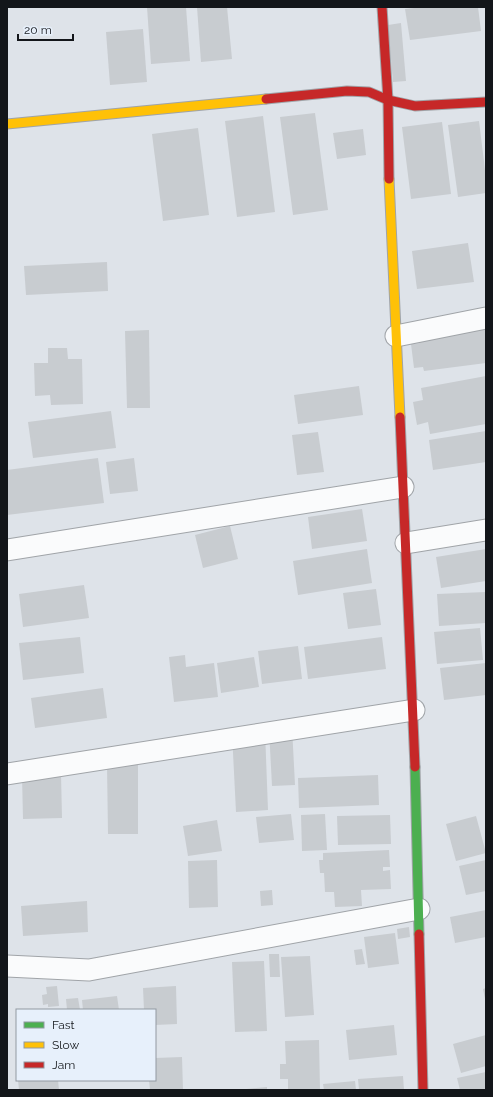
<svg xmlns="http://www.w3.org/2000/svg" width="493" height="1097" font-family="Raleway,sans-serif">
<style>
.building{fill:#c8ccd0}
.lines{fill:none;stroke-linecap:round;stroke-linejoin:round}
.street-casing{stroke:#a0a4a8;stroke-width:23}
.fast-casing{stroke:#a0a4a8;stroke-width:11}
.slow-casing{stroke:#a0a4a8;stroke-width:11}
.jam-casing{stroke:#a0a4a8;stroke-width:11}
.street{stroke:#fafbfc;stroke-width:21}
.fast{stroke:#4caf50;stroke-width:9}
.slow{stroke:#ffc107;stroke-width:9}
.jam{stroke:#c62828;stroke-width:9}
</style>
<rect width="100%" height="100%" fill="#dee3e9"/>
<!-- building -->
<g class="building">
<polygon points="147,7 186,7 190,61 151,64"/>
<polygon points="197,7 227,7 232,59 201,62"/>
<polygon points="423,7 478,7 481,31 410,40 405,9"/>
<polygon points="401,23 406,81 393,82 388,25"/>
<polygon points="143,29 147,82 110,85 106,32"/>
<polygon points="315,113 328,210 293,215 280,117"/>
<polygon points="263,116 275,212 237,217 225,121"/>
<polygon points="479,121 486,178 486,193 458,197 448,125"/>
<polygon points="442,122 451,194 411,199 402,127"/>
<polygon points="198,128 209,215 163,221 152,134"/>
<polygon points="363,129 366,155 337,159 333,133"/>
<polygon points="468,243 474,282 417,289 412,251"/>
<polygon points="107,262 108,291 26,295 24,266"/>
<polygon points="486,327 486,363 424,371 423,367 414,368 411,344 420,343 419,336"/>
<polygon points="149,330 150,408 127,408 125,331"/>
<polygon points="48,348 67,348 68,359 82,359 83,404 51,405 50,395 35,396 34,363 48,363"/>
<polygon points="486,376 486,424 430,434 428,422 417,425 413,402 423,400 421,388"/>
<polygon points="359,386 363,415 298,424 294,395"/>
<polygon points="111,411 116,448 33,458 28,422"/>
<polygon points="486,431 486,462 433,470 429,440"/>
<polygon points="318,432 324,472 297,475 292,435"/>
<polygon points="98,458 104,503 7,515 7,470"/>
<polygon points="134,458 138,491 110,494 106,462"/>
<polygon points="362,509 367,541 312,549 308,517"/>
<polygon points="230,526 238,559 203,568 195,535"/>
<polygon points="367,549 372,583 298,595 293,561"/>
<polygon points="486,549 486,581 441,588 436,557"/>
<polygon points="84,585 89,618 23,627 19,594"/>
<polygon points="376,589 381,625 348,629 343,593"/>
<polygon points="486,592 486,623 439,626 437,594"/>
<polygon points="480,628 483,660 437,664 434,632"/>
<polygon points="80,637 84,673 23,680 19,643"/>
<polygon points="382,637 386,669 308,679 304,647"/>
<polygon points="298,646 302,679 262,684 258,651"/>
<polygon points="185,655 186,667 214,663 218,697 174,702 169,657"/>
<polygon points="254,657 259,687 221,693 217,663"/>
<polygon points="486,663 486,695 444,700 440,668"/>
<polygon points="103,688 107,718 35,728 31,698"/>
<polygon points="292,727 295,785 272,786 269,729"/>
<polygon points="265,731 268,810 236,812 232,733"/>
<polygon points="107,764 138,764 138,834 108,834"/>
<polygon points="61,774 62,818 23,819 22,775"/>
<polygon points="378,775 379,805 299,808 298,778"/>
<polygon points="291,814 294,840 259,843 256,817"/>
<polygon points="325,814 327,850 302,851 301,815"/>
<polygon points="390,815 391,844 338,845 337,816"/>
<polygon points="476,816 486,853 456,861 446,824"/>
<polygon points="217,820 222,851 188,856 183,826"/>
<polygon points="389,850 390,867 383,867 383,871 390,870 391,889 361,890 362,906 335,907 334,892 325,892 324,873 320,873 319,860 323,860 323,853"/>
<polygon points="217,860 218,907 189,908 188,861"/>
<polygon points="486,860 486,891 466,895 459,866"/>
<polygon points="272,890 273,905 261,906 260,891"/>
<polygon points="87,901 88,932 23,936 21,906"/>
<polygon points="486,910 486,937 455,943 450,917"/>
<polygon points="409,927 410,937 398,939 397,929"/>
<polygon points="395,933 399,964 368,968 364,937"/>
<polygon points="362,949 365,964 356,965 354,950"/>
<polygon points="269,954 279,954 280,977 270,977"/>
<polygon points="310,956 314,1015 285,1017 281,957"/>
<polygon points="264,961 267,1031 235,1032 232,962"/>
<polygon points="57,986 59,1006 48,1007 48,1004 43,1005 42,995 47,994 46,987"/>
<polygon points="176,986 177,1024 155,1025 155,1010 144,1010 143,988"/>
<polygon points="486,988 486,999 485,999 483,989"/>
<polygon points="117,996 119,1010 83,1010 82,1000"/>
<polygon points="78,998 80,1010 67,1010 66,999"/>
<polygon points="394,1025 397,1055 349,1060 346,1030"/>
<polygon points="486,1035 486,1066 461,1073 453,1044"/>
<polygon points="319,1040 320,1090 288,1090 288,1079 280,1079 280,1064 286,1064 285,1041"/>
<polygon points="182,1057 183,1090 150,1090 149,1080 155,1080 155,1058"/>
<polygon points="486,1072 486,1090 460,1090 457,1078"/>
<polygon points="403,1076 404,1090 359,1090 358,1079"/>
<polygon points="18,1080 58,1080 59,1090 19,1090"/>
<polygon points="355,1081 356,1090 324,1090 323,1084"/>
<polygon points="267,1087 267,1090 246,1090 246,1089"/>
</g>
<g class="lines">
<defs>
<g id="street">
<polyline points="396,336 486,318"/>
<polyline points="406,543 486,530"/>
<polyline points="7,550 403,487"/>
<polyline points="7,774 414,710"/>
<polyline points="7,966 89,970 419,909"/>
</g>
<polyline id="fast" points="415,767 419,934"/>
<g id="slow">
<polyline points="7,124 266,99"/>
<polyline points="389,179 400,417"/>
</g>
<g id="jam">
<polyline points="382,7 388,100 389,179"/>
<polyline points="266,99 347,91 369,92 388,100 415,106 486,102"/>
<polyline points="400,417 415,767"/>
<polyline points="419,934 423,1090"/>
</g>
</defs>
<!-- street casing -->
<use href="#street" class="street-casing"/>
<!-- fast casing -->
<use href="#fast" class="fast-casing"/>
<!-- slow casing -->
<use href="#slow" class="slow-casing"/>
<!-- jam casing -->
<use href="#jam" class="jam-casing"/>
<!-- street -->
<use href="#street" class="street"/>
<!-- fast -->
<use href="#fast" class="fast"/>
<!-- slow -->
<use href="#slow" class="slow"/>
<!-- jam -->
<use href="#jam" class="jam"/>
</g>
<!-- border -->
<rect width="493" height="1097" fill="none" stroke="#13161a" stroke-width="16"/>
<!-- legend -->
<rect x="16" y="1009" width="140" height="72" fill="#e7f0fb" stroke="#9299a1"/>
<rect x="24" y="1022" width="20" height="6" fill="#4caf50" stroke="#9299a1"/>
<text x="52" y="1029" font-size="12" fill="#13161a">Fast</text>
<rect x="24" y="1042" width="20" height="6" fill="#ffc107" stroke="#9299a1"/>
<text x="52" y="1049" font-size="12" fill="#13161a">Slow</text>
<rect x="24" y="1062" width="20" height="6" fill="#c62828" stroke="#9299a1"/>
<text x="52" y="1069" font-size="12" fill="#13161a">Jam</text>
<!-- scale -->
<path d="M18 34v6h55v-6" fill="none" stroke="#13161a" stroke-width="2"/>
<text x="24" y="34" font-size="12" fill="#13161a" stroke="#e7f0fb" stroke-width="3" paint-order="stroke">20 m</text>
</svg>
